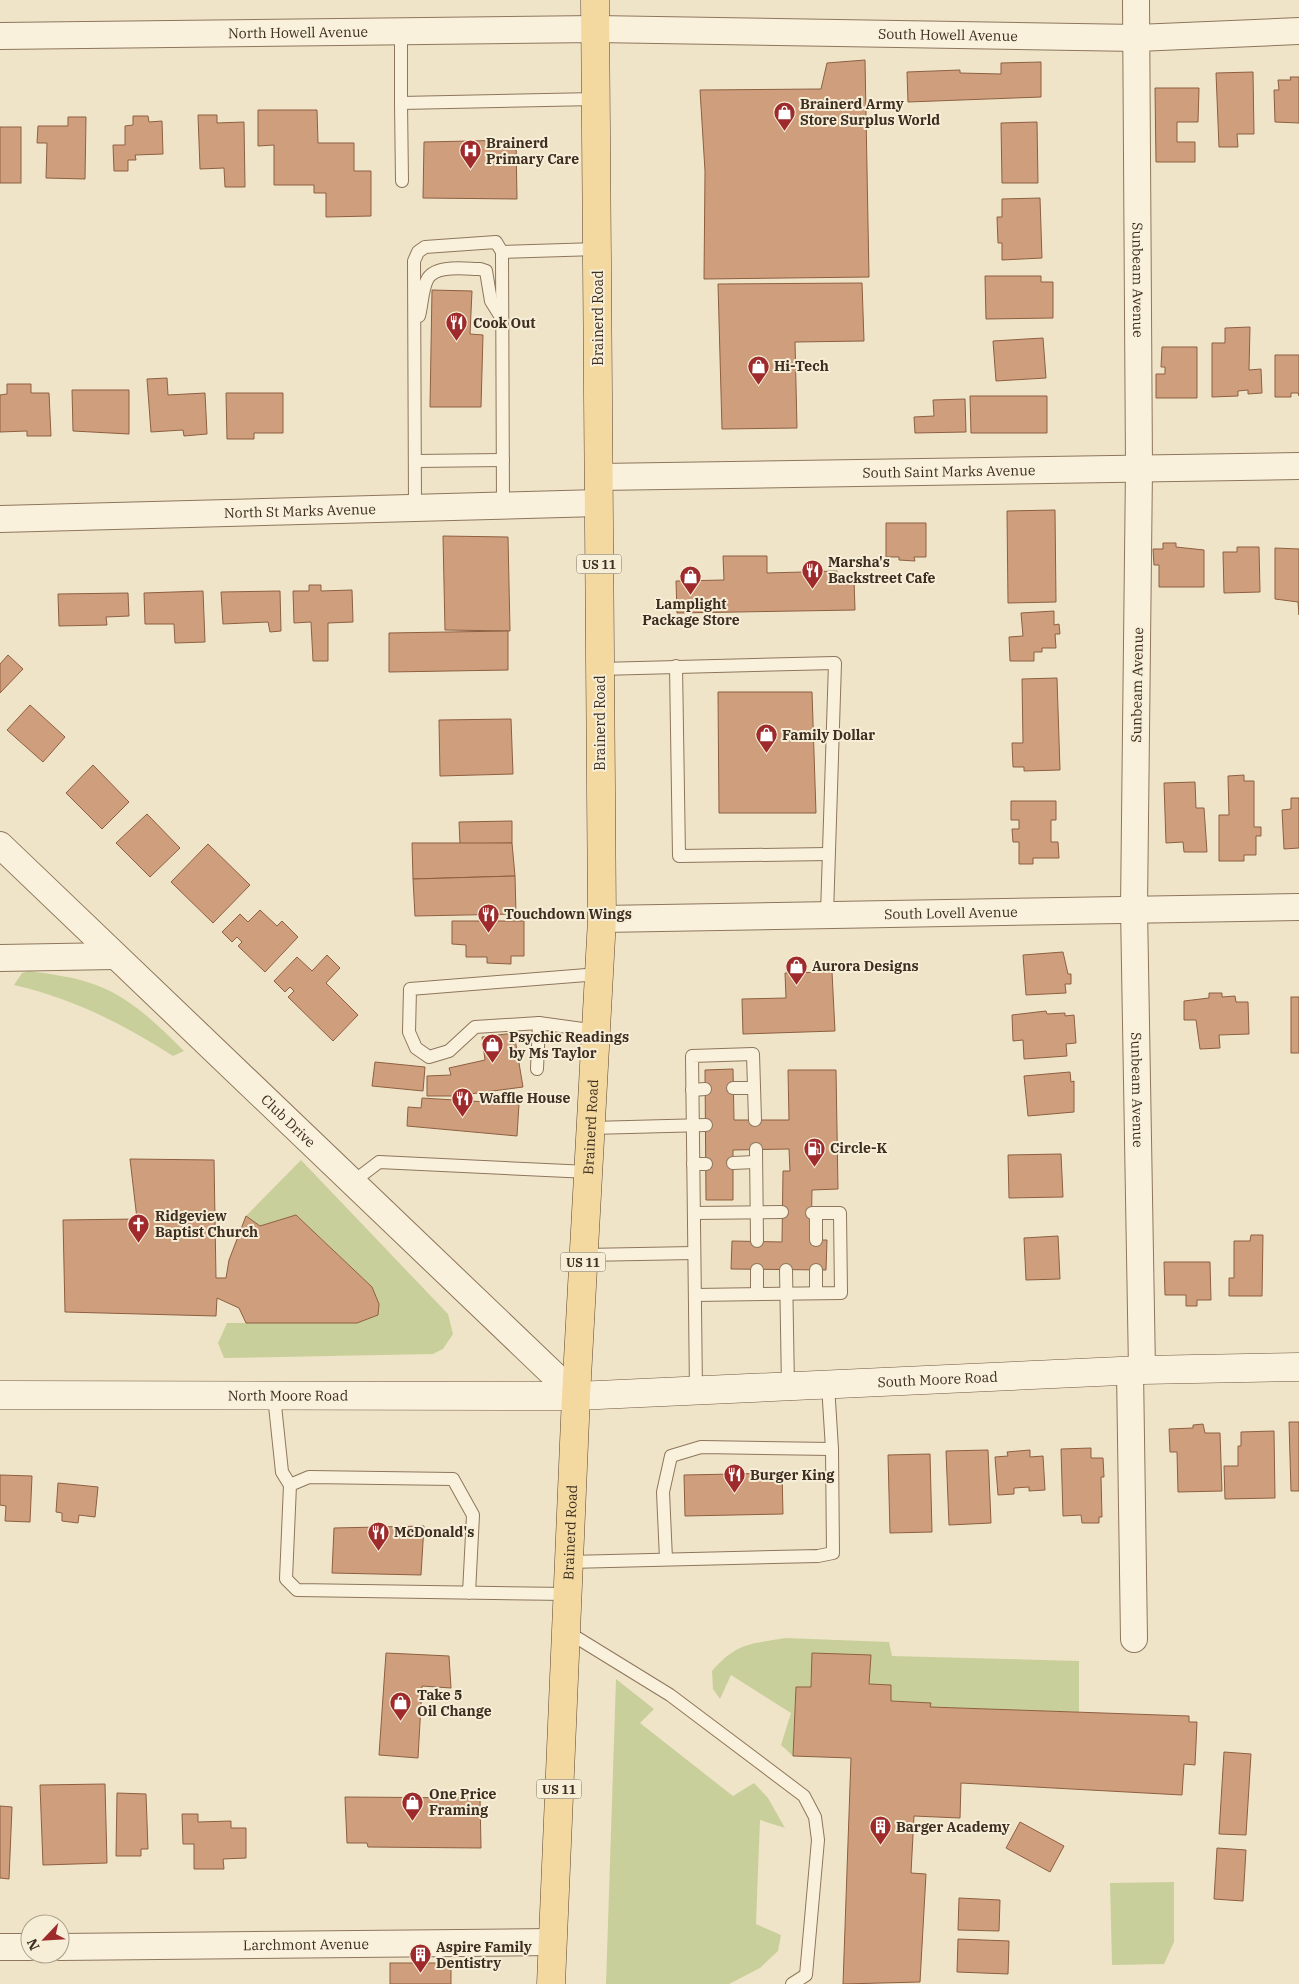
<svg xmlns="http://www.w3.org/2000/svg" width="1299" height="1984" font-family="'IBM Plex Serif',serif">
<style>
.green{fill:#c9cf9b}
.building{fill:#cf9f7d;stroke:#8d5f41}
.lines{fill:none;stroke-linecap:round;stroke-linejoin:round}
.service-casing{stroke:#8d765c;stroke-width:14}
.minor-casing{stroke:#8d765c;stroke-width:28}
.secondary-casing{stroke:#6f573f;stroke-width:29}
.primary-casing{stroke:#5b4430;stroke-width:29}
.service{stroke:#faf1dc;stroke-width:12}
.minor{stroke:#faf1dc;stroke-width:26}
.secondary{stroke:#faf1dc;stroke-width:28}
.primary{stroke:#f3d9a0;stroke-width:28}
.labels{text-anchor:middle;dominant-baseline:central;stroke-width:4;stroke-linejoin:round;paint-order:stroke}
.shield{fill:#f7eed8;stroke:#756857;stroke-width:1}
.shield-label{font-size:12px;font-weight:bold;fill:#3d2e20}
.street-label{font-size:14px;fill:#3d2e20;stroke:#f7eed8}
.poi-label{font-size:14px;font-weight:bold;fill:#3d2e20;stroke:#f7eed8;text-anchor:start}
</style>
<rect width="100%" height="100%" fill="#f0e4c8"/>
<!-- green -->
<g class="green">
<path d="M 29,971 C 51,974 75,977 96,985 C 131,998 158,1025 184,1051 L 173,1056 C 123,1024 72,998 14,985 L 22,973 Z"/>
<polygon points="301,1160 448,1314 453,1334 443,1349 433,1354 224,1358 218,1343 227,1323 357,1323 378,1315 379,1304 372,1287 296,1215 260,1226 246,1216"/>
<path d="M 786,1638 L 889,1642 L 892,1656 L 1079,1661 L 1079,1712 L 930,1707 L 930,1703 L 891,1701 L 891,1685 L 869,1684 L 870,1655 L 812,1653 L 811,1687 L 796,1687 L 793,1756 L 781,1745 L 791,1713 L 731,1675 L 720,1699 L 713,1689 L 712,1671 C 737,1642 751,1644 786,1638 Z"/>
<polygon points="616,1679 654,1709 640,1723 733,1796 754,1783 768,1798 785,1828 760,1820 756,1924 781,1935 778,1951 760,1968 729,1984 606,1984"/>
<polygon points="1174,1882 1174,1942 1164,1964 1112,1965 1110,1883"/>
</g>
<!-- building -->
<g class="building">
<polygon points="865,60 869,277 704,279 705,171 700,90 821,89 827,63"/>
<polygon points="1041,62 1041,97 908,102 907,72 960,70 960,73 1001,74 1001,63"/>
<polygon points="1253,72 1254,134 1237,134 1238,147 1219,147 1216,73"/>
<polygon points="1290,77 1299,77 1299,123 1275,122 1274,90 1279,90 1278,80 1291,80"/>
<polygon points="1155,88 1199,88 1198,122 1177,122 1177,142 1195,142 1195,162 1156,162"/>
<polygon points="258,110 317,110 318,143 354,143 354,171 371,171 371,216 326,217 326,193 314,193 314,185 274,185 274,145 258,146"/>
<polygon points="198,115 217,115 217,123 244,122 245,187 225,187 224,168 200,169"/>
<polygon points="133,116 148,116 149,122 162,121 163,154 135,155 136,160 128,160 128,171 114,171 113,145 125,145 125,126 133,125"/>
<polygon points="68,117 86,117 85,179 46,178 47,143 37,143 38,126 68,126"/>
<polygon points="1037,122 1038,183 1002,183 1001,123"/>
<rect x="0" y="127" width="21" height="56"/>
<polygon points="516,140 517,199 423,198 424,142"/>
<polygon points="1040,198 1042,258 1002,260 1002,243 998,243 997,217 1002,217 1002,199"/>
<polygon points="985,276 1041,276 1041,282 1053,282 1053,318 986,319"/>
<polygon points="862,283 864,341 795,342 797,428 722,429 718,284"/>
<polygon points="432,290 472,291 470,334 483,335 481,407 430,407"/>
<polygon points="1250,327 1249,370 1261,369 1262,393 1248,394 1248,390 1238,391 1238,396 1212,397 1212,343 1225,343 1225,328"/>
<polygon points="1043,338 1046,378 996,381 993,341"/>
<polygon points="1162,347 1197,347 1197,398 1156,398 1156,374 1165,374 1165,367 1161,367"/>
<polygon points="1275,355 1299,355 1299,396 1298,393 1291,393 1291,397 1275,397"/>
<polygon points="167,378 168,395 205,393 207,434 184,436 183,430 151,432 147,379"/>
<polygon points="7,384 31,384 31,393 49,393 51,436 27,436 27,431 0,432 0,395 7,394"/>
<polygon points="72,390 129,390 129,434 73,431"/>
<polygon points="226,393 283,393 283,433 254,433 254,439 227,439"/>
<polygon points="970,396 1047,396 1047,433 971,433"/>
<polygon points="965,399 966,432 915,433 914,417 934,416 933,400"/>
<polygon points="1055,510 1056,602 1008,603 1007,511"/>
<polygon points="886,523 926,523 926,557 914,557 915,561 899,560 899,557 886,557"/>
<polygon points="443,536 508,537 510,631 445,630"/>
<polygon points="1163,543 1176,543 1176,547 1204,550 1204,587 1159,587 1159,565 1154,565 1153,549 1163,549"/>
<polygon points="1237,547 1259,547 1260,592 1224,593 1223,552 1237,552"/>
<polygon points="1275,548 1299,549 1299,615 1298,602 1275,599"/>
<polygon points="723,556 767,556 767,573 837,571 837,579 854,579 855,610 677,613 676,581 724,580"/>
<polygon points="309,585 321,585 321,591 352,590 353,622 328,623 328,661 313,661 311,622 294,623 293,591 309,591"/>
<polygon points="203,591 205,642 175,643 174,624 145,624 144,593"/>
<polygon points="280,591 281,631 270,632 268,622 223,624 221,592"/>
<polygon points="128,593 129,616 106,617 107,625 59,626 58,594"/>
<polygon points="1054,611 1054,625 1059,624 1060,634 1055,634 1056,648 1042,648 1042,652 1034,652 1034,661 1010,661 1009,637 1023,636 1021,613"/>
<polygon points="508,631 508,670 389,672 389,633"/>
<polygon points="8,655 23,669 0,693 0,664"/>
<polygon points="1057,678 1060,770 1024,771 1024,767 1013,767 1012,743 1023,743 1022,679"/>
<polygon points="718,692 812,692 816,813 719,813"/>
<polygon points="30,705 65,737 43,762 7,730"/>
<polygon points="511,719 513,774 440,776 439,720"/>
<polygon points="93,765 129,802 102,829 66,793"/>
<polygon points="1244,775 1244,781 1254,781 1254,827 1261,827 1261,836 1256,836 1256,855 1244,855 1244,861 1219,861 1219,815 1229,815 1228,776"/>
<polygon points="1195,782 1196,808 1204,808 1207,852 1184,852 1183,842 1166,843 1164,783"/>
<polygon points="1291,798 1299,798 1299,848 1284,849 1282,810 1291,809"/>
<polygon points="1011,801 1056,801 1056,820 1051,820 1051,842 1058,842 1059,858 1033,858 1033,864 1019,864 1019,842 1013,842 1012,829 1019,829 1019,820 1011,820"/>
<polygon points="147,814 180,848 150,877 116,843"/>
<polygon points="512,821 512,843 460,844 459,822"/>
<polygon points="412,843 512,843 515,876 413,879"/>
<polygon points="208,844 250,885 213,923 171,882"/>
<polygon points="515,876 516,914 415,916 413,879"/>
<polygon points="260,910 277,926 282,921 298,937 265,972 238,946 242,942 237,937 232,942 222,932 240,914 248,922"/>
<polygon points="452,921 524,921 524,956 511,956 511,964 487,963 487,957 466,957 466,945 452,944"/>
<polygon points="1063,952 1068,974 1071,974 1071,984 1065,984 1066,993 1026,995 1023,955"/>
<polygon points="327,955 340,968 326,983 358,1015 333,1041 288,997 294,991 290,987 285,992 274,981 297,957 312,971"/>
<polygon points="832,972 835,1031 743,1034 742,999 786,998 785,973"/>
<polygon points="1209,993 1222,993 1222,997 1235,996 1236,1002 1248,1002 1249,1034 1219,1035 1220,1048 1200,1049 1196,1020 1184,1020 1184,1001 1209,998"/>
<rect x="1291" y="997" width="8" height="56"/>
<polygon points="1046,1011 1047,1014 1065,1013 1065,1016 1074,1015 1076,1043 1066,1044 1067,1056 1024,1059 1023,1040 1013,1041 1012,1015"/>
<polygon points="514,1033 523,1087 455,1096 427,1096 427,1076 451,1075 449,1068 485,1060 482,1037"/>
<polygon points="375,1062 425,1067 423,1091 372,1086"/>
<polygon points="733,1069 734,1120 789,1120 788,1070 836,1070 838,1189 812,1190 811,1240 827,1240 826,1270 731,1269 732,1241 782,1242 783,1171 790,1171 789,1149 733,1150 733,1200 706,1200 705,1070"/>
<polygon points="1070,1072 1071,1082 1074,1081 1074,1112 1028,1116 1024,1076"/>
<polygon points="422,1098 519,1104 517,1136 407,1126 408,1107 421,1108"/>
<polygon points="1061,1154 1063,1197 1009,1198 1008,1155"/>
<polygon points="130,1159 214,1160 216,1278 226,1278 229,1260 246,1216 260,1226 296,1215 372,1287 379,1304 378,1315 357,1323 246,1323 239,1308 217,1298 216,1316 65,1312 63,1220 137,1219"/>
<polygon points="1251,1235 1263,1235 1262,1296 1229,1296 1229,1278 1234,1278 1234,1241 1250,1241"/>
<polygon points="1058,1236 1060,1279 1026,1280 1024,1238"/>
<polygon points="1164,1262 1210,1262 1211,1300 1197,1300 1197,1306 1186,1306 1186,1295 1165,1295"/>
<polygon points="1289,1422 1299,1422 1299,1491 1291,1491"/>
<polygon points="1203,1424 1205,1433 1220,1433 1222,1491 1178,1492 1177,1452 1170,1452 1169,1429 1193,1428 1193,1425"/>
<polygon points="1274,1431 1275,1498 1225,1499 1224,1466 1238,1466 1238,1446 1241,1446 1241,1432"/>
<polygon points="1091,1448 1091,1458 1103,1458 1104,1477 1101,1477 1102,1517 1099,1517 1099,1523 1082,1523 1081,1515 1063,1516 1061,1449"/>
<polygon points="988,1450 991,1523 949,1525 946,1451"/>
<polygon points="1030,1450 1030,1457 1043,1456 1045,1490 1029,1491 1029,1487 1014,1488 1014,1494 998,1495 995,1457 1008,1456 1007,1452"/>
<polygon points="930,1454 932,1532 890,1533 888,1455"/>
<polygon points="782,1473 783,1514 685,1516 684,1475"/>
<polygon points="0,1475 32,1476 30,1522 5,1521 6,1506 0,1505"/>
<polygon points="58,1483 98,1487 95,1517 79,1515 78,1523 62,1521 62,1513 56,1512"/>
<polygon points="424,1526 421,1575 332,1573 334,1528"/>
<polygon points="386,1653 449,1656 451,1688 422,1686 418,1758 379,1755"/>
<polygon points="812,1653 871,1655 869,1684 891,1685 891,1701 931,1703 930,1707 1189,1716 1189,1722 1197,1722 1195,1765 1184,1764 1182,1795 961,1783 960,1818 914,1816 911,1873 926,1874 920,1982 843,1984 851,1758 793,1756 796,1687 811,1687"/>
<polygon points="1224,1752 1251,1754 1246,1835 1219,1834"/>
<polygon points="105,1784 107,1863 43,1865 40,1785"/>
<polygon points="117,1793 146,1794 148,1849 141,1849 141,1856 116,1856"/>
<polygon points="345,1797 480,1798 481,1848 368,1847 367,1843 347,1843"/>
<polygon points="0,1806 12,1807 9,1879 0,1878"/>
<polygon points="182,1814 198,1814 198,1822 231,1821 231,1828 246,1828 246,1858 223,1859 224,1869 194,1869 194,1844 183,1844"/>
<polygon points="1020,1822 1064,1846 1050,1872 1006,1848"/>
<polygon points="1217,1848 1246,1850 1243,1901 1214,1899"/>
<polygon points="959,1898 1000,1900 999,1931 958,1930"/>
<polygon points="958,1939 1009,1941 1008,1974 957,1972"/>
<rect x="390" y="1963" width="61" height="21"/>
</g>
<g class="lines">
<defs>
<g id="service">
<polyline points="401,32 401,103 596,99"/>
<polyline points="401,103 402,181"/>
<polyline points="502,252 597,249"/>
<path d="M 419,316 C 422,305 422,290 427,280 C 434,264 466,269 480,269 L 486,271 L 491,301 L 501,317"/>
<polyline points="416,461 503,460"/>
<polyline points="415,508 414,261 418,252 425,247 496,242 502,252 503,506"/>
<polyline points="676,666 679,856 828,854"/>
<polyline points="600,669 835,663 827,914"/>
<polyline points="597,1031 539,1023 475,1027 449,1051 429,1057 416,1048 409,1032 410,989 599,974"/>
<polyline points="537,1069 539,1023"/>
<polyline points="733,1088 754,1088"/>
<polyline points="692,1090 705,1089"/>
<polyline points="591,1128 706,1125"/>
<polyline points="756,1149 757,1241"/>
<polyline points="733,1163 755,1162"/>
<polyline points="693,1164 706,1164"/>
<polyline points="354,1181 379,1162 589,1172"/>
<polyline points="694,1213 782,1212"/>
<polyline points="816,1213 816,1240"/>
<polyline points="584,1255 694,1253"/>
<polyline points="757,1270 757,1294"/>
<polyline points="786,1270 788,1387"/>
<polyline points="816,1293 816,1270"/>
<polyline points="695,1295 841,1293 840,1213 812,1213"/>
<polyline points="696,1391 692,1056 753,1054 755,1120"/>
<polyline points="274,1396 282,1472 290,1485"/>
<polyline points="666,1559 663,1492 671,1456 701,1447 832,1449"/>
<polyline points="569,1562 818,1556 833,1553 832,1449 828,1385"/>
<polyline points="469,1593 473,1515 453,1479 309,1477 290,1485 286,1579 297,1590 567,1594"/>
<polyline points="566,1631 670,1695 804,1796 815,1817 818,1840 806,1975 792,1984"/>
</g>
<g id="minor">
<path id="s1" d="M 1136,0 L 1139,468 L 1134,908 L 1142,1370"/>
<path id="s2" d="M 0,36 L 596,29 L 1137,38 L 1299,31"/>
<path id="s3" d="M 599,477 L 1299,466"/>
<path id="s4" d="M 0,519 L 599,503"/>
<path id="s5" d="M 0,845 L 576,1396"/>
<path id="s6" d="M 602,919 L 1299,907"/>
<polyline points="0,958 115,956"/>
<polyline points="1130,1371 1134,1639"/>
<polyline points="0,1947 30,1947"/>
<path id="s7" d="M 60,1947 L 552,1942"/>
</g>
<g id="secondary">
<path id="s8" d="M 0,1395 L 576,1396 L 1142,1370 L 1299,1367"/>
</g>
<g id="primary">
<path id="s9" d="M 551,1984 L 576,1396 L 602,919 L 595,0"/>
</g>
</defs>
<!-- service casing -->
<use href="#service" class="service-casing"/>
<!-- minor casing -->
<use href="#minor" class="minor-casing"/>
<!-- secondary casing -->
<use href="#secondary" class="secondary-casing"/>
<!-- primary casing -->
<use href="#primary" class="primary-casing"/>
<!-- service -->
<use href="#service" class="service"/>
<!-- minor -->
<use href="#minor" class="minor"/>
<!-- secondary -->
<use href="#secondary" class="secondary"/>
<!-- primary -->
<use href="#primary" class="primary"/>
</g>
<!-- icons -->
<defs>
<symbol id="shop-pin" viewBox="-11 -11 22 30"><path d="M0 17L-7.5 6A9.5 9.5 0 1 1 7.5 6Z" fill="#9e2a2b" stroke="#f7eed8"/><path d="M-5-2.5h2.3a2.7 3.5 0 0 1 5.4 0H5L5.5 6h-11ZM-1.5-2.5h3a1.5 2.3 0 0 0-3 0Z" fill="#fff"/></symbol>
<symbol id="hospital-pin" viewBox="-11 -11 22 30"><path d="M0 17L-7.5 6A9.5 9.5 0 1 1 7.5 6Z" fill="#9e2a2b" stroke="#f7eed8"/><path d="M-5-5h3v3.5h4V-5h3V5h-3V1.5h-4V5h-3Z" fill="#fff"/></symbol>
<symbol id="restaurant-pin" viewBox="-11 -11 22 30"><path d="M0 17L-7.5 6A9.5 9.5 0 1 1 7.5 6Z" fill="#9e2a2b" stroke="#f7eed8"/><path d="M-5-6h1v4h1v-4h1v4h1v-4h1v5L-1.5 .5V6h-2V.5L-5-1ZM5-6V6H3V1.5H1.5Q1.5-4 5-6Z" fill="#fff"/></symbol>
<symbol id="fuel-pin" viewBox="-11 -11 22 30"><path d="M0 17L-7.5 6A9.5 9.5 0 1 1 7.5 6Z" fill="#9e2a2b" stroke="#f7eed8"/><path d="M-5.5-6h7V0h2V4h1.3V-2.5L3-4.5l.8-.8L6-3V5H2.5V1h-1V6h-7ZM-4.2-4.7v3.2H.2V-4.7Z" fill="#fff"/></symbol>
<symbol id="church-pin" viewBox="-11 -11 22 30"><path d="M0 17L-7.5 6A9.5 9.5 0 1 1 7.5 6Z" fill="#9e2a2b" stroke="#f7eed8"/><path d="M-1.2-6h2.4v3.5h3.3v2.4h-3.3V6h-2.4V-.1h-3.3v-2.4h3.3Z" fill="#fff"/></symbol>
<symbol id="building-pin" viewBox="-11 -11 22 30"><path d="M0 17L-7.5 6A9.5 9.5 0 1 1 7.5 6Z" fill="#9e2a2b" stroke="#f7eed8"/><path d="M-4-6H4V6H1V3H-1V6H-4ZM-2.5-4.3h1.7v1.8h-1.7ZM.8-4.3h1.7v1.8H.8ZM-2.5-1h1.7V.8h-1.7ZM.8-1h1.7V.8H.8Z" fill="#fff"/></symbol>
</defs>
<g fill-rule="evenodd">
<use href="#shop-pin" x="772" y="100" width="25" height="34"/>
<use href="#hospital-pin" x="458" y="138" width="25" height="34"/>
<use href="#restaurant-pin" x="444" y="310" width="25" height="34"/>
<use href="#shop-pin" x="746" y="354" width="25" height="34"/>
<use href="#restaurant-pin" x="800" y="558" width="25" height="34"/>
<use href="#shop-pin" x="678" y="564" width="25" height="34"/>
<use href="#shop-pin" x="754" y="722" width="25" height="34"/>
<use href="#restaurant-pin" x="476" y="902" width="25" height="34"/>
<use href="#shop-pin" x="784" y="954" width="25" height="34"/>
<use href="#shop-pin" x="480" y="1032" width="25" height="34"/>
<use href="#restaurant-pin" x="450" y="1086" width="25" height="34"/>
<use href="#fuel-pin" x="802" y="1136" width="25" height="34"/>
<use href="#church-pin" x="126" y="1212" width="25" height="34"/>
<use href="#restaurant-pin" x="722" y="1462" width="25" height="34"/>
<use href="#restaurant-pin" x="366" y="1520" width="25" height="34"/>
<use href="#shop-pin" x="388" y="1690" width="25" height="34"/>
<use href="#shop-pin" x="400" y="1790" width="25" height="34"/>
<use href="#building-pin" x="868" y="1814" width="25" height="34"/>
<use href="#building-pin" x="408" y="1942" width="25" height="34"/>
</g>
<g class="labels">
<!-- shield labels -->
<g class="shield">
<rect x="576.5" y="554.5" width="45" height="19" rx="4"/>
<rect x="560.5" y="1252.5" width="45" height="19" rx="4"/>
<rect x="536.5" y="1779.5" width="45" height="19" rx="4"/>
</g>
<g class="shield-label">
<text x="599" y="564">US 11</text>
<text x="583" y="1262">US 11</text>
<text x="559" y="1789">US 11</text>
</g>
<!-- street labels -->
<g class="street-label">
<text stroke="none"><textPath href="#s2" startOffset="298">North Howell Avenue</textPath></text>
<text stroke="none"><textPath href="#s2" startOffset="948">South Howell Avenue</textPath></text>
<text stroke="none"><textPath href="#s1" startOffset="280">Sunbeam Avenue</textPath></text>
<text transform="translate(598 318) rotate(-90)">Brainerd Road</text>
<text stroke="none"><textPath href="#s3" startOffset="350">South Saint Marks Avenue</textPath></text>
<text stroke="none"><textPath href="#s4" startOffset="300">North St Marks Avenue</textPath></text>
<text transform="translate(1137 685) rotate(-89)">Sunbeam Avenue</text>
<text transform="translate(600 723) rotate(-90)">Brainerd Road</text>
<text stroke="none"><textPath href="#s6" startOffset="349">South Lovell Avenue</textPath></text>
<text stroke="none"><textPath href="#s1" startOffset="1090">Sunbeam Avenue</textPath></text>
<text stroke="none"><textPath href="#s5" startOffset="399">Club Drive</textPath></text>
<text stroke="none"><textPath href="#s9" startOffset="858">Brainerd Road</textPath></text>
<text stroke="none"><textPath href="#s8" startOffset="938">South Moore Road</textPath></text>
<text stroke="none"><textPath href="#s8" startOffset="288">North Moore Road</textPath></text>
<text stroke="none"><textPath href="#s9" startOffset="452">Brainerd Road</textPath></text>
<text stroke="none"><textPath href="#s7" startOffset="246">Larchmont Avenue</textPath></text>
</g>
<!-- poi labels -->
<g class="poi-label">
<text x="800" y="104">Brainerd Army<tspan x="800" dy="16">Store Surplus World</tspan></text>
<text x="486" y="143">Brainerd<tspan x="486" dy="16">Primary Care</tspan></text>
<text x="473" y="323">Cook Out</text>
<text x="774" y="366">Hi-Tech</text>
<text x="828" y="562">Marsha's<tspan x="828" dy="16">Backstreet Cafe</tspan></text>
<text x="691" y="604" text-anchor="middle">Lamplight<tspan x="691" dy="16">Package Store</tspan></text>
<text x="782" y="735">Family Dollar</text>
<text x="504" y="914">Touchdown Wings</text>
<text x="812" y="966">Aurora Designs</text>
<text x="509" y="1037">Psychic Readings<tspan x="509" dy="16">by Ms Taylor</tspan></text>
<text x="479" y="1098">Waffle House</text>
<text x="830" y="1148">Circle-K</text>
<text x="155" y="1216">Ridgeview<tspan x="155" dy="16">Baptist Church</tspan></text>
<text x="750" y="1475">Burger King</text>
<text x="394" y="1532">McDonald's</text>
<text x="417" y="1695">Take 5<tspan x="417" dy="16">Oil Change</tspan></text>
<text x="429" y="1794">One Price<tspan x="429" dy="16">Framing</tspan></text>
<text x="896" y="1827">Barger Academy</text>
<text x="436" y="1947">Aspire Family<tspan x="436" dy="16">Dentistry</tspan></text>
</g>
</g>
<!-- north arrow -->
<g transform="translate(45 1939) rotate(245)"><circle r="24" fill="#f7eed8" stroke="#ada18e"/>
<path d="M0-4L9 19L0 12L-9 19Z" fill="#9e2a2b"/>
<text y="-8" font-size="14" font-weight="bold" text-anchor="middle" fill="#3d2e20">N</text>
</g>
</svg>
